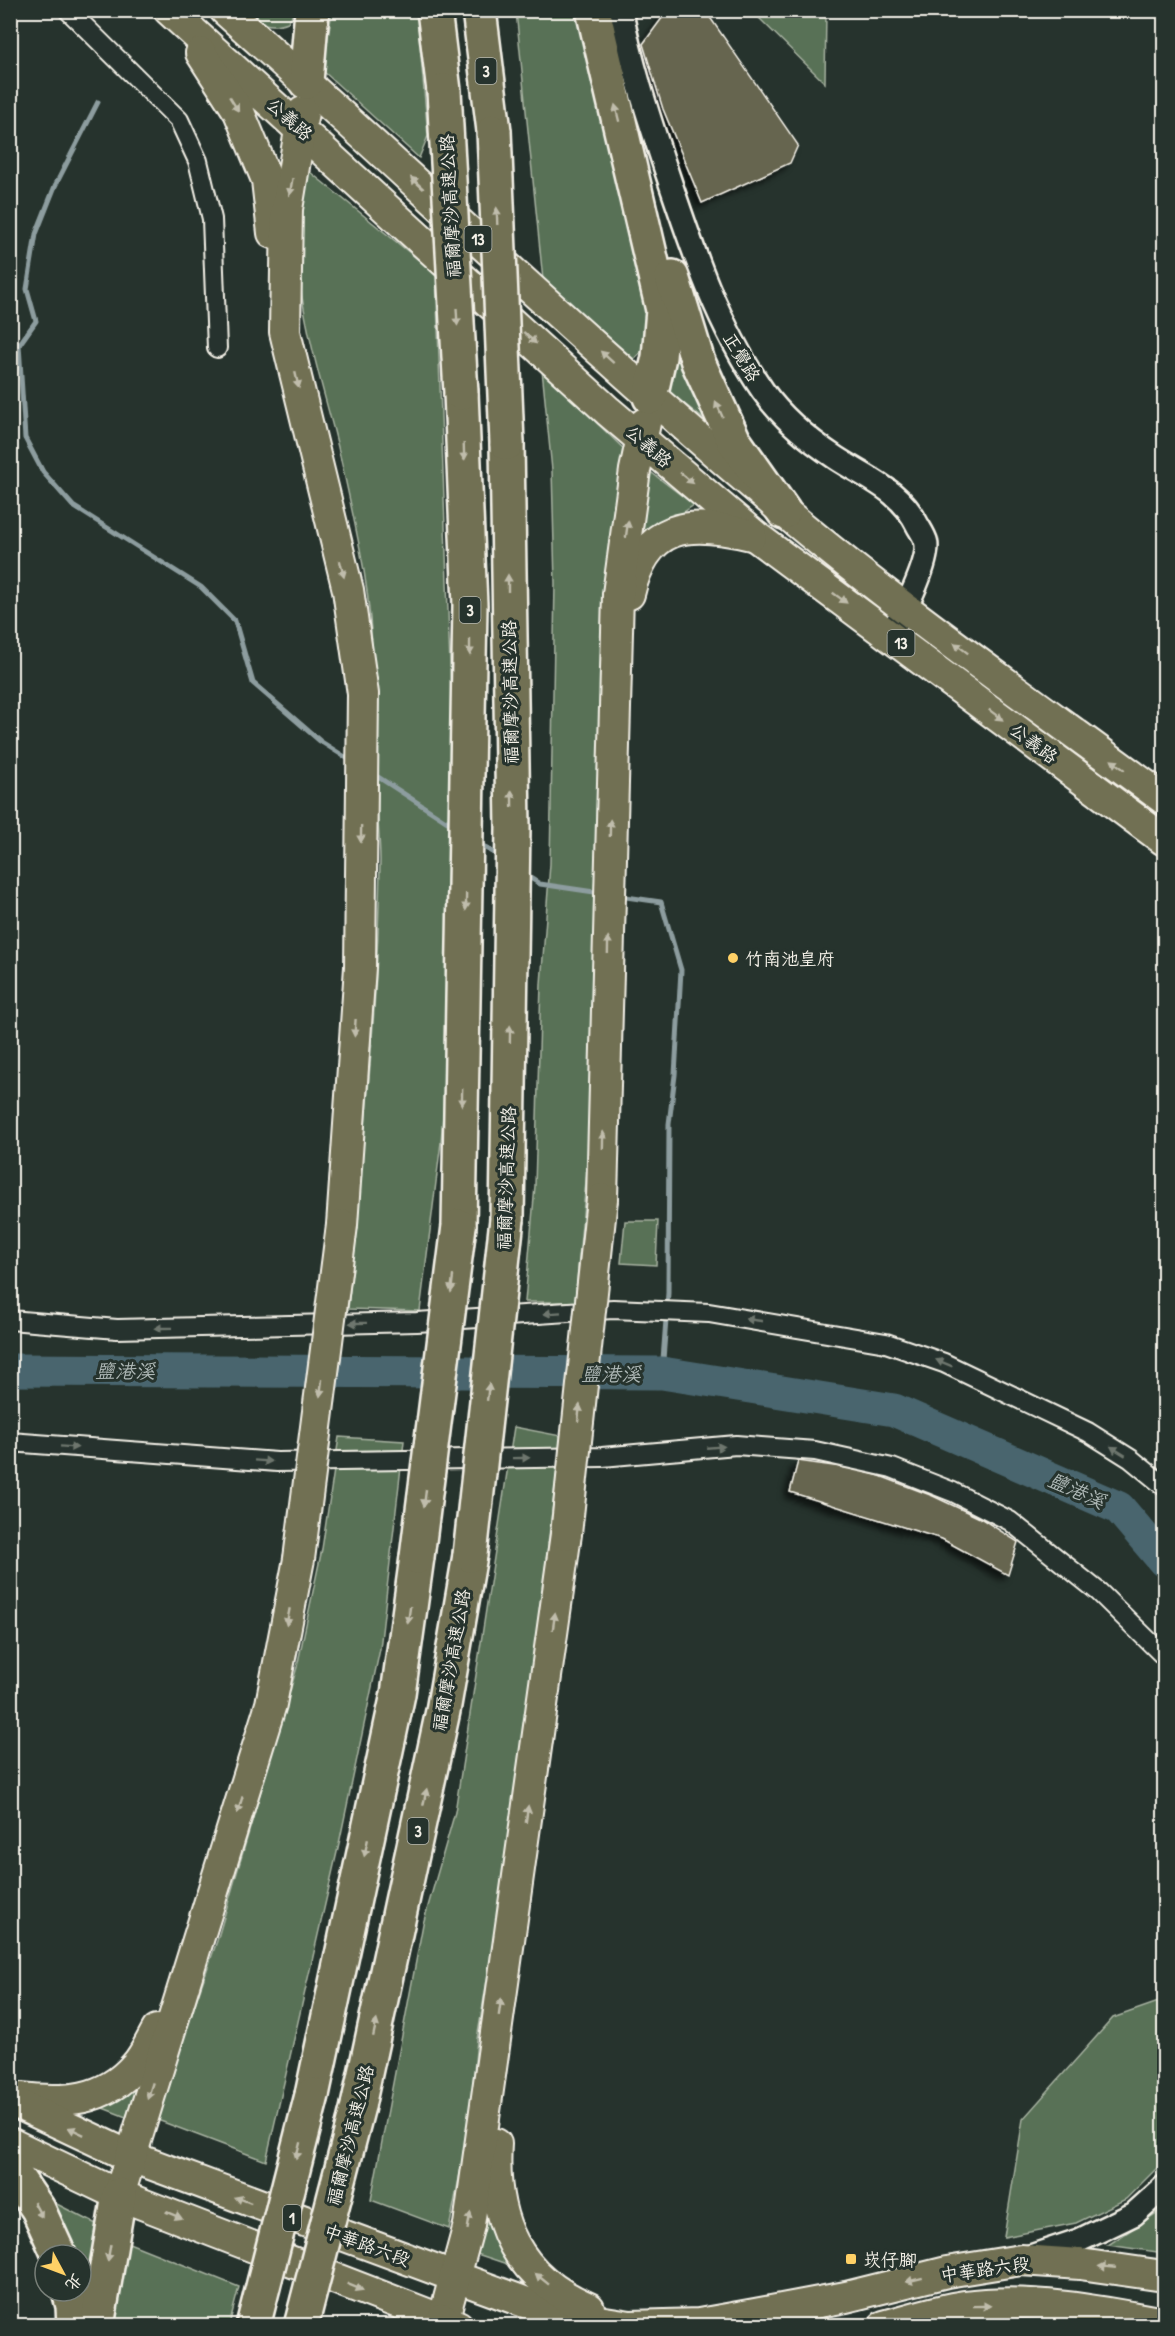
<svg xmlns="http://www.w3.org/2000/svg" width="1175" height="2336" font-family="'Patrick Hand','LXGW WenKai TC',sans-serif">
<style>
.green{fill:#587157;stroke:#a6b1a0;stroke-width:1.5}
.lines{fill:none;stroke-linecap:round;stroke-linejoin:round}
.stream{stroke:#8d9d9f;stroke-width:5}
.river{stroke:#48656e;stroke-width:33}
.building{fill:#666550;stroke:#f4f1e8;stroke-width:1.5;filter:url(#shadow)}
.minor-casing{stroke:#f4f1e8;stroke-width:22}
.tertiary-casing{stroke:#f4f1e8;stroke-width:27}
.primary-casing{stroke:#f4f1e8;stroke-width:34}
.motorway-casing{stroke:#f4f1e8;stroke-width:38}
.minor{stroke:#26332d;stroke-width:18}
.tertiary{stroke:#26332d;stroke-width:22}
.primary{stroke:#716f52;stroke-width:30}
.motorway{stroke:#716f52;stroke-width:33}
.primary-bridge-casing{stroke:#f4f1e8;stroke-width:34;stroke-linecap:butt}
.motorway-bridge-casing{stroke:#f4f1e8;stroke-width:38;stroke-linecap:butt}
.primary-bridge{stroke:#716f52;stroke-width:30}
.motorway-bridge{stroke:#716f52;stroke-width:33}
.oneway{fill:#c0bdac}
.oneway2{fill:#6e766e}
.poi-dot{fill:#ffd166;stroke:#26332d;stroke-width:2}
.labels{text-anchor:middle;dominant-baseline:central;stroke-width:6;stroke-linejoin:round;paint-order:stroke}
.shield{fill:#26332d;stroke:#b6b8b0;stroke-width:1.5}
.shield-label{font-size:16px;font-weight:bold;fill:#f4f1e8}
.street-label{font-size:18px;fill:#f4f1e8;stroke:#26332d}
.poi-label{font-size:18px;fill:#f4f1e8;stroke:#26332d;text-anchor:start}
.water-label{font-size:20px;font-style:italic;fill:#afb9b7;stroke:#26332d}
</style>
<defs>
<filter id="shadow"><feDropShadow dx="-5.5" dy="5.5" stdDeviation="3" flood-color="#0009"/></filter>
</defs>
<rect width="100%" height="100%" fill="#26332d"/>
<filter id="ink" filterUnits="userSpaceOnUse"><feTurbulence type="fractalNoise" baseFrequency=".0167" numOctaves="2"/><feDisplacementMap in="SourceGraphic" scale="12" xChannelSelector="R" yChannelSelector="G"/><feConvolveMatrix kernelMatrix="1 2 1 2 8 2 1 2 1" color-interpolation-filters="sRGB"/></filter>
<g filter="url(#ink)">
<!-- green -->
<g class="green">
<path d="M 247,11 L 295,11 L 288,22 C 269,29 260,24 247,11 Z"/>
<polygon points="332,11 417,11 428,136 419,158 323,71"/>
<polygon points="516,11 578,11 609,156 647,302 646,347 634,359 543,280"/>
<polygon points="752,11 826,11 825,83"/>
<path d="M 310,172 L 436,274 L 453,751 L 449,1035 L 441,1142 L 420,1311 L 348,1309 C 362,1160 378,1010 380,860 C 380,835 376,810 376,785 C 374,707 376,627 360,549 C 352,510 344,470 334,431 C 316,363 276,236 310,172 Z"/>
<polygon points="674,321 715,428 668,391"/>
<polygon points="542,370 627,452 592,1115 575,1302 525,1302 535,1186 541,984 550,864 555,583 552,470"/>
<polygon points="648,470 694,505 666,524 637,548"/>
<polygon points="625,1221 658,1221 656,1265 621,1263"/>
<polygon points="514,1427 561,1436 526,1730 506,1870 477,2039 469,2128 449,2229 371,2200 423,1924 455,1812"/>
<polygon points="339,1437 404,1441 380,1649 340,1839 266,2161 155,2119 217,1941 297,1667 322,1549"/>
<polygon points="1164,2000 1164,2161 1126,2199 1076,2223 1004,2237 1023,2119 1113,2018"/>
<polygon points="137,2075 138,2088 126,2117 90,2103"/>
<polygon points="483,2183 510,2265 471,2252"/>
<polygon points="41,2196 102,2227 82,2325 81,2255 67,2255"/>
<polygon points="1164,2208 1164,2253 1108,2245"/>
<polygon points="129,2243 239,2287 229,2325 112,2326"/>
</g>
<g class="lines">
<!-- stream -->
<g class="stream">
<polyline points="10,339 19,345 25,438 43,472 73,506 201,587 235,621 253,683 320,741 353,762"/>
<polyline points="19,345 36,321 27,289 36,234 55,186 98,102"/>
<polyline points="372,773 455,827"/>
<polyline points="477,842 502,858"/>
<polyline points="524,874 540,884 601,893"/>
<polyline points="619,896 661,902 681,970 675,1075 669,1124 668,1293 662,1373"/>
</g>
<!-- river -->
<polyline class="river" points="10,1370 662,1373 894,1410 1119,1508 1164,1561"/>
</g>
<!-- building -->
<g class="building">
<polygon points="668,10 707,13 798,145 790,163 702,203 663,109 643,44"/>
<polygon points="798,1461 855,1469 880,1476 933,1496 982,1519 1018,1542 1008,1575 942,1539 790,1492"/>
</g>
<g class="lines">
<defs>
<g id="minor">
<polyline points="68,10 179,120 198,161 212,219 217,348"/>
<polyline points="10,1320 117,1329 417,1322 613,1309 709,1313 886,1343 944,1363 1088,1432 1131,1459 1164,1486"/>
<polyline points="10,1442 277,1462 602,1457 736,1445 815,1451 892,1468 953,1492 1010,1521 1099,1592 1164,1656"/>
</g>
<g id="tertiary">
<path d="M 621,10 C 631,64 648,115 665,167 C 691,245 716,323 763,391 C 782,418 809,440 836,458 C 868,479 901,490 918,526 C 921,531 925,537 926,542 C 930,559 907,607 897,622"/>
<polyline points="1029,2257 1080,2240 1134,2214 1164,2187"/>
</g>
<g id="primary">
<polyline points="169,10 608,411 755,536 1164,840"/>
<path d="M 225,10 C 411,176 591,349 781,509 C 903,612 1036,704 1164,799"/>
<polyline points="201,53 239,112 267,180 273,233"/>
<polyline points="303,112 287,209 285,332 348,590 363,694 360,967 342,1225"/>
<path d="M 629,594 C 646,522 688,520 751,535"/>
<polyline points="602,1199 618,594 635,470 645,423"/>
<path d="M 20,2098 C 64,2103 104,2102 135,2066 C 144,2057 150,2042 157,2030"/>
<polyline points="10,2100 129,2156 456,2277 527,2303 580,2318 630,2326 699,2324 755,2314 846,2297 947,2272 1021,2260 1080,2264 1164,2276"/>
<polyline points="10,2143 119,2195 458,2326"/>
<path d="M 496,2144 C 491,2220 517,2278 589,2308"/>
<polyline points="119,2195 271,1704 299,1559"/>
<polyline points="443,2321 469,2225 566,1534"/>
<path d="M 884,2326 C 910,2319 937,2310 964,2306 C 1028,2297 1101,2311 1164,2323"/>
</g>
<g id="motorway">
<polyline points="434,10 444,91"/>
<polyline points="479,10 494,131"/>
<polyline points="593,10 663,310 659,357 650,397"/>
<polyline points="306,82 312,10"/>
<polyline points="672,277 698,362 734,441 784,512"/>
<polyline points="507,443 513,828 507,1219"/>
<polyline points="459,1226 470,605 461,393"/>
<polyline points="312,2095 398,1694 417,1557"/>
<polyline points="358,2106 443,1711 470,1555"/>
<polyline points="10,2168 38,2209 59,2255"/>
<polyline points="69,2291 73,2306 74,2326"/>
<polyline points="97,2326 119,2195"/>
<polyline points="441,2326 443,2321"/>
</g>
</defs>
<!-- minor casing -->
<use href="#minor" class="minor-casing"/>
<!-- tertiary casing -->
<use href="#tertiary" class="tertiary-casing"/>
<!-- primary casing -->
<use href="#primary" class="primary-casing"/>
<!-- motorway casing -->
<use href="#motorway" class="motorway-casing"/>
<!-- minor -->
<use href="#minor" class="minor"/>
<!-- tertiary -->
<use href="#tertiary" class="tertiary"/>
<!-- primary -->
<use href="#primary" class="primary"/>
<!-- motorway -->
<use href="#motorway" class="motorway"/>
<defs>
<g id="primary-bridge">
<polyline points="566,1534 602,1199"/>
<polyline points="299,1559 342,1225"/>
</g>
<g id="motorway-bridge">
<polyline points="444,91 461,393"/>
<polyline points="494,131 507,443"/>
<polyline points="470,1555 507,1219"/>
<polyline points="417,1557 459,1226"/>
<polyline points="253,2326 312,2095"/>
<polyline points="301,2326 358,2106"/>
</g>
</defs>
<!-- primary-bridge casing -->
<use href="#primary-bridge" class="primary-bridge-casing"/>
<!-- motorway-bridge casing -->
<use href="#motorway-bridge" class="motorway-bridge-casing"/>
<!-- primary-bridge -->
<use href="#primary-bridge" class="primary-bridge"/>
<!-- motorway-bridge -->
<use href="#motorway-bridge" class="motorway-bridge"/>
</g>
<!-- one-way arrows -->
<defs><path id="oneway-solid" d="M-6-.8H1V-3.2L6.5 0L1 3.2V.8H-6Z" transform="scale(1.5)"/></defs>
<g class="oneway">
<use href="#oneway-solid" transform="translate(234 104) rotate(58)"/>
<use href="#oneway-solid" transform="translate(617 113) rotate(-104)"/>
<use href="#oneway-solid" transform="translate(417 183) rotate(-138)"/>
<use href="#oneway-solid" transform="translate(291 187) rotate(100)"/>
<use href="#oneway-solid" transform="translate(497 216) rotate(-92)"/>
<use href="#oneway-solid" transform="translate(457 317) rotate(87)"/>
<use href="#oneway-solid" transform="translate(530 338) rotate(42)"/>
<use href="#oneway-solid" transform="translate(607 357) rotate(-138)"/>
<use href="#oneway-solid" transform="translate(297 380) rotate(77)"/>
<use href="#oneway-solid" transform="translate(719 409) rotate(-114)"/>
<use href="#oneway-solid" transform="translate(464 452) rotate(88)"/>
<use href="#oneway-solid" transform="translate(687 478) rotate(40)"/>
<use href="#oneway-solid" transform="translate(627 529) rotate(-82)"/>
<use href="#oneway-solid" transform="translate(342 569) rotate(76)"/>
<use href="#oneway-solid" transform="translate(508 583) rotate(-90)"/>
<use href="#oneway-solid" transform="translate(840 598) rotate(36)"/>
<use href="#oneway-solid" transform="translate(470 647) rotate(90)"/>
<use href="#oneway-solid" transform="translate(961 648) rotate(-143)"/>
<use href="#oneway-solid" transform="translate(996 715) rotate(37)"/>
<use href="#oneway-solid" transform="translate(1118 765) rotate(-143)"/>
<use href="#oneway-solid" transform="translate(512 799) rotate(-91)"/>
<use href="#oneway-solid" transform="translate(610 828) rotate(-89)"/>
<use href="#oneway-solid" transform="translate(361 834) rotate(91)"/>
<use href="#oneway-solid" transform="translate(466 902) rotate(91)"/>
<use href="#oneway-solid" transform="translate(608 945) rotate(-89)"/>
<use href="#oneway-solid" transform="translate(355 1028) rotate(94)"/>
<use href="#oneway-solid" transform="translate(510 1034) rotate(-89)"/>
<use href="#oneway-solid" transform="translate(462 1097) rotate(91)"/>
<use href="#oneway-solid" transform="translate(603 1140) rotate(-89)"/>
<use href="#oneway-solid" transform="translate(452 1284) rotate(97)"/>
<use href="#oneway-solid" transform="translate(321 1388) rotate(97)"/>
<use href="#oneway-solid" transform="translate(488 1392) rotate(-84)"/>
<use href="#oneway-solid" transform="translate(579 1413) rotate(-84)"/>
<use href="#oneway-solid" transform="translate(425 1498) rotate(97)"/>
<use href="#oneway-solid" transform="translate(409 1615) rotate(98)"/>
<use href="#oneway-solid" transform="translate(288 1617) rotate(101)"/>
<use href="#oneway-solid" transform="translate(554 1621) rotate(-82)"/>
<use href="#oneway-solid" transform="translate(425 1797) rotate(-78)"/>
<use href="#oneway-solid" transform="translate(240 1805) rotate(107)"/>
<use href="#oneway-solid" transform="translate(527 1814) rotate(-82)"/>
<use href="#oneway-solid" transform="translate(366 1848) rotate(102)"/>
<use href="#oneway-solid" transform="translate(500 2007) rotate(-82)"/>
<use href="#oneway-solid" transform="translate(375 2028) rotate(-78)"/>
<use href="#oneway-solid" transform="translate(150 2091) rotate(108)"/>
<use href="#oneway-solid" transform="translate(76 2131) rotate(-155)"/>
<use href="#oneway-solid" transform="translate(298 2151) rotate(104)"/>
<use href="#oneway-solid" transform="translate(243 2200) rotate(-160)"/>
<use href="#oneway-solid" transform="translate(38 2210) rotate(61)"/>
<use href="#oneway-solid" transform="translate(174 2215) rotate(22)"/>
<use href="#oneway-solid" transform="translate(469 2221) rotate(-80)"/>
<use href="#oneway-solid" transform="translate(109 2253) rotate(100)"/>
<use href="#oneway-solid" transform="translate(1107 2267) rotate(-175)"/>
<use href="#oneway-solid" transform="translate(542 2279) rotate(-141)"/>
<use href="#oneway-solid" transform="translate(914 2280) rotate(166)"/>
<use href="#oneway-solid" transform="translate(355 2287) rotate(22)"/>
<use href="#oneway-solid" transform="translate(982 2306) rotate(-1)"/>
</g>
<g class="oneway2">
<use href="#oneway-solid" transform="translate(552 1313) rotate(176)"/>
<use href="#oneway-solid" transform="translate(754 1320) rotate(-172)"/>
<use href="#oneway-solid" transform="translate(358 1323) rotate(179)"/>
<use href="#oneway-solid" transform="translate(163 1328) rotate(179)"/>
<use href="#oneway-solid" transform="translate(944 1363) rotate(-158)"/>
<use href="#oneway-solid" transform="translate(69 1447) rotate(4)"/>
<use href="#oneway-solid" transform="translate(716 1447) rotate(-5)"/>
<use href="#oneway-solid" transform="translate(1118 1451) rotate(-148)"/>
<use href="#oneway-solid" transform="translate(521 1458) rotate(-1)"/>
<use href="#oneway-solid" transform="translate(263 1461) rotate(4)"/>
</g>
</g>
<!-- markers -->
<g class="poi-dot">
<circle cx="733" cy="958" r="6"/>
<rect x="845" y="2253" width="12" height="12" rx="3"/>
</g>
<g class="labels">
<!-- shield labels -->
<g class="shield">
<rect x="475.5" y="58" width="21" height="26" rx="4.5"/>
<rect x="464.5" y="226" width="27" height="26" rx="4.5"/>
<rect x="459.5" y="597" width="21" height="26" rx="4.5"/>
<rect x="887.5" y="630" width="27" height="26" rx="4.5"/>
<rect x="407.5" y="1818" width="21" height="26" rx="4.5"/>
<rect x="283" y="2205" width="18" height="26" rx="4.5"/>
</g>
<g class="shield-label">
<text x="486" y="71">3</text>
<text x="478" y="239">13</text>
<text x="470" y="610">3</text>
<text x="901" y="643">13</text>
<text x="418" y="1831">3</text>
<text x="292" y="2218">1</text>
</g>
<!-- street labels -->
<g class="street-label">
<text transform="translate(290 119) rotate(42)">公義路</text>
<text transform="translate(450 206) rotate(-93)">福爾摩沙高速公路</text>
<text transform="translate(742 357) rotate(59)">正覺路</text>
<text transform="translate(649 446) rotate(41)">公義路</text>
<text transform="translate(510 692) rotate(-91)">福爾摩沙高速公路</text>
<text transform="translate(1034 743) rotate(37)">公義路</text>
<text transform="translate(506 1178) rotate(-88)">福爾摩沙高速公路</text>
<text transform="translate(451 1660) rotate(-80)">福爾摩沙高速公路</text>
<text transform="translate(350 2135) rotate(-76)">福爾摩沙高速公路</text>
<text transform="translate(367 2245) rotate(20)">中華路六段</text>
<text transform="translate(985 2269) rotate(-8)">中華路六段</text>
</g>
<!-- poi labels -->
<g class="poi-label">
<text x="745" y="958">竹南池皇府</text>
<text x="863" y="2259">崁仔腳</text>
</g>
<!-- water labels -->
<g class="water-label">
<text x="125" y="1370">鹽港溪</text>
<text x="611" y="1373">鹽港溪</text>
<text transform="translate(1077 1490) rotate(24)">鹽港溪</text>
</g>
</g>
<!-- margin -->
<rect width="1175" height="2336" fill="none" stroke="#26332d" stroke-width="36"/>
<rect x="18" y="18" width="1139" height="2300" fill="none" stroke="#f4f1e8" stroke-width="2" filter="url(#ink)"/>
<!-- north arrow -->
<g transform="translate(63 2273) rotate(131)"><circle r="28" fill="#26332d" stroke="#787f78" stroke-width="1.5"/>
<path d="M0-4.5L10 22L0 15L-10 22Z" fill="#ffd166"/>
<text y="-9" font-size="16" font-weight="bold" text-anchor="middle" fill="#f4f1e8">北</text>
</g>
</svg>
